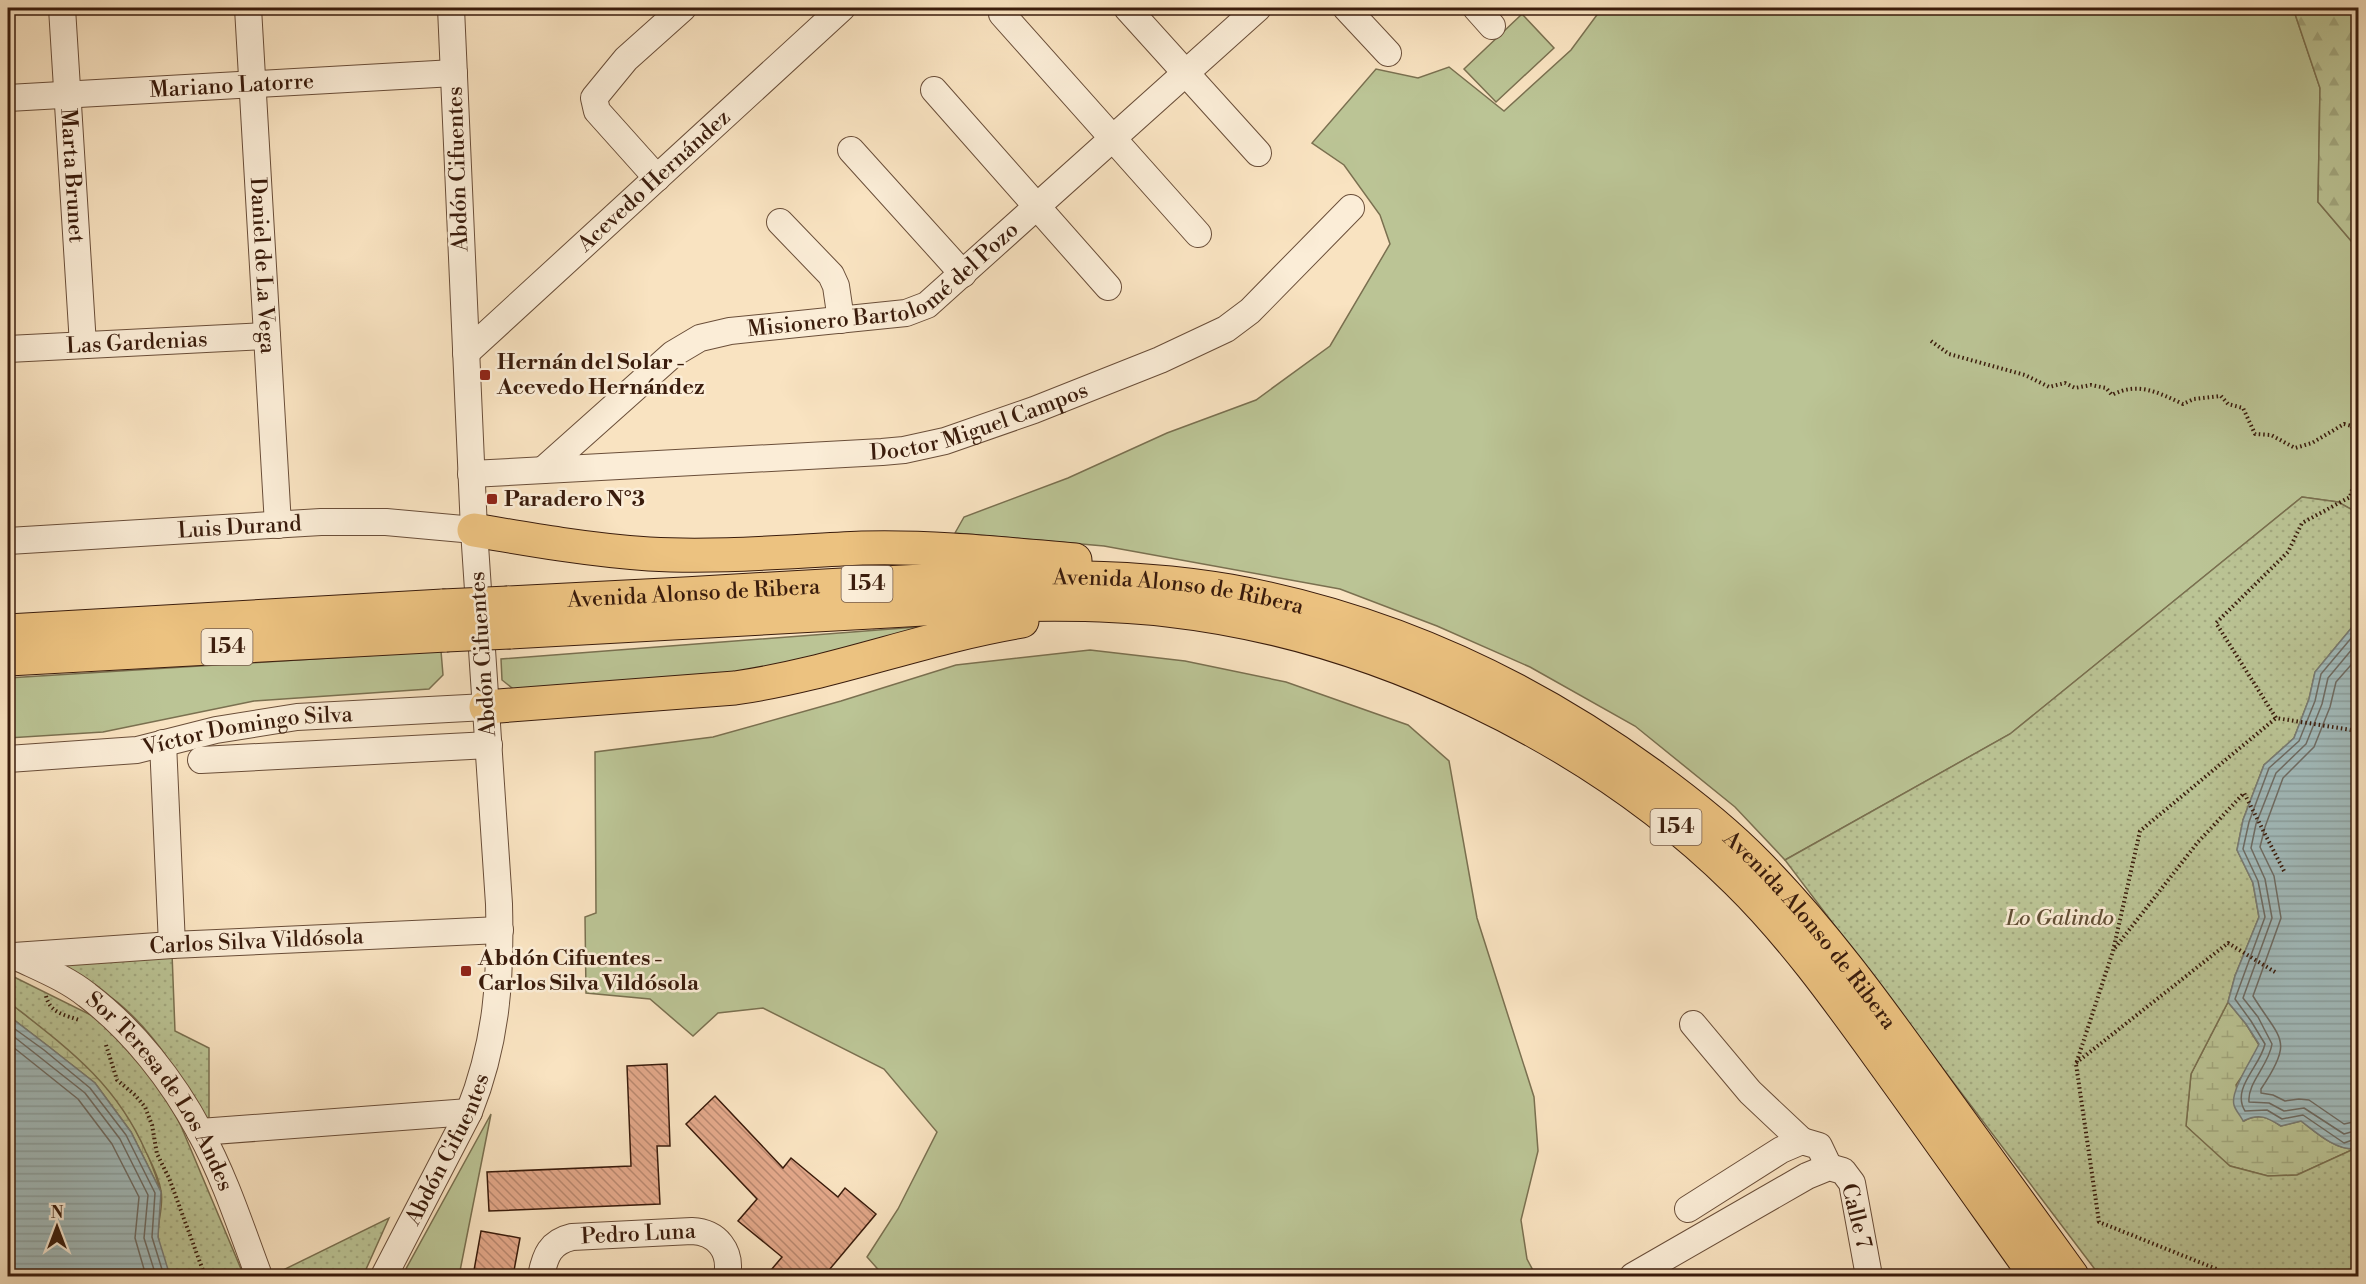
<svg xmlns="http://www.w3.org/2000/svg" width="2366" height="1284" font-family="'Libre Bodoni',serif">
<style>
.grass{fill:#bbc495;stroke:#7a7050;stroke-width:1.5}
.forest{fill:url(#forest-firs);stroke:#7a7050;stroke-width:1.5}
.wetland{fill:url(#wetland-marsh);stroke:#7a7050;stroke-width:1.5}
.park{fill:url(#park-dots);stroke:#7a7050;stroke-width:1.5}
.water{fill:url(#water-rules);stroke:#787c76;stroke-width:1.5}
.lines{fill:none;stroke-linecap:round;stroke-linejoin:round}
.shore{stroke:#6e6c64;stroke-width:1.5}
.building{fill:url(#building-back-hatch);stroke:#3a1c0c;stroke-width:1.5}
.minor-casing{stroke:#6a4e39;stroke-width:28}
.highway-casing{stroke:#3a1c0c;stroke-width:35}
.path{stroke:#3a1c0c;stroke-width:4;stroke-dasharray:1.5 3;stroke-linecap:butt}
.minor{stroke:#fbedd7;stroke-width:26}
.highway{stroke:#ecc280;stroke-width:33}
.highway-bridge-casing{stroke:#3a1c0c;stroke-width:35;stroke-linecap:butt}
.highway-bridge{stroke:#ecc280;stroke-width:33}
.poi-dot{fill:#8f2418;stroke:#fbedd7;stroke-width:2}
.labels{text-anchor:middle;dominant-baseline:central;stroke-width:5;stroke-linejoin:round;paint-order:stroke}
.shield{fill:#fbedd7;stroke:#745b49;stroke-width:1.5}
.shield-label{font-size:21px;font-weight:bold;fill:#3a1c0c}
.street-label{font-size:22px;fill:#3a1c0c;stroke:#fbedd7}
.poi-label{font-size:22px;font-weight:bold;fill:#3a1c0c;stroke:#fbedd7;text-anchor:start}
.park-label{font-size:22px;font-style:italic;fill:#614e35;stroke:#fbedd7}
</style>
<defs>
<pattern id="forest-firs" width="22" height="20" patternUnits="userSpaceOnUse" patternTransform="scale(1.5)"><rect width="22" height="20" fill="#bbc495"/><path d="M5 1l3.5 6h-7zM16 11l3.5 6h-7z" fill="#a2a87f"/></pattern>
<pattern id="wetland-marsh" width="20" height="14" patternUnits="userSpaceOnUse" patternTransform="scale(1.5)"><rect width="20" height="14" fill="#bbc495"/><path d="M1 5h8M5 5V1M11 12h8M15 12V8" fill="none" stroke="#a2a87f"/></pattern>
<pattern id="park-dots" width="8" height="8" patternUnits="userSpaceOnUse" patternTransform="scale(1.5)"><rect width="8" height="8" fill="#bbc495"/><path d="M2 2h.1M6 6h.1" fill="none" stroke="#a2a87f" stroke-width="1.8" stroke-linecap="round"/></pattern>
<pattern id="water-rules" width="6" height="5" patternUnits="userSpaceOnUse" patternTransform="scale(1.5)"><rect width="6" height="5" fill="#a2bcbd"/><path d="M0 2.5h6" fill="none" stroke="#8ca1a1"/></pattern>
<pattern id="building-back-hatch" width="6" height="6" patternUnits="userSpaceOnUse" patternTransform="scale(1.5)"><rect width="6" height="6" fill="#e3a88a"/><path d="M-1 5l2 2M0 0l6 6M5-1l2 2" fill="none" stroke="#b9886f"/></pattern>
</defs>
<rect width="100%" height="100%" fill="#f9e3c1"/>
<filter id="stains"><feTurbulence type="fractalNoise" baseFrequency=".00333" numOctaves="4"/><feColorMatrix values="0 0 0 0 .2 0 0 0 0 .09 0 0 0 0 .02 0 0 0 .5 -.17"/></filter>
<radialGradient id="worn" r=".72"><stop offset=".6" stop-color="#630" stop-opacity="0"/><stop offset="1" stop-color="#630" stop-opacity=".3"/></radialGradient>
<!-- grass -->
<g class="grass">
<polygon points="1602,8 2293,8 2320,88 2318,202 2358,249 2358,513 2338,502 2302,497 2010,734 1785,860 1735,807 1635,726 1530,667 1437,626 1340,589 1104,546 955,533 964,517 1068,478 1167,433 1256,400 1330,346 1390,244 1380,215 1344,165 1312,143 1376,69 1418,78 1449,67 1504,111 1571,50"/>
<polygon points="1522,14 1554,48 1496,102 1464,69"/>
<polygon points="930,626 800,669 517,692 502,680 501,659"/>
<polygon points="1090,650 1185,661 1286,682 1408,725 1449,761 1477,918 1534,1097 1538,1151 1521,1220 1527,1259 1536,1276 884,1276 867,1257 898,1209 937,1132 884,1069 763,1008 718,1013 693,1036 650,999 586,993 585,917 596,913 595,752 713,737 841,701 956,665"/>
<polygon points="441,651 443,675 429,689 254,701 103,732 8,738 8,678"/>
<polygon points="491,1114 459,1276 402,1276"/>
</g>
<!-- forest -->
<polygon class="forest" points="2293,8 2358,8 2358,249 2318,202 2320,88"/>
<!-- wetland -->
<g class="wetland">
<path d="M 2228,1002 L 2246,1024 L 2259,1045 L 2249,1066 L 2236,1085 L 2244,1121 C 2259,1113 2267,1117 2281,1126 L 2301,1121 C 2317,1133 2334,1149 2354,1149 L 2297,1175 L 2268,1176 L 2230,1166 L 2211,1151 L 2186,1126 L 2191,1074 Z"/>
<path d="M 8,1004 L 15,1007 C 41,1027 71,1047 94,1072 C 126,1107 148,1147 161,1192 L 131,1132 L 95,1083 L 48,1046 L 14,1020 L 8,1017 Z"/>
</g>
<!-- park -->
<g class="park">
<polygon points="2302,497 2338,502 2358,513 2358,620 2315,672 2309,699 2294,738 2264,765 2243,820 2237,850 2253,883 2259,917 2235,976 2228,1002 2191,1074 2186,1126 2230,1166 2268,1176 2297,1175 2354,1149 2358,1138 2358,1276 2100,1276 1785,860 2010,734"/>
<path d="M 172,953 L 175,1031 L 209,1048 L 209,1129 C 185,1084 161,1040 122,1006 C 104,991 84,980 64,968 L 63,961 Z"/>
<path d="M 8,974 L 95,1017 L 137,1057 L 160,1087 L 181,1126 L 244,1276 L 170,1276 C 166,1264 159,1249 158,1237 C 157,1222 164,1206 161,1191 C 159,1177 152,1164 146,1152 C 117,1085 70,1050 15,1007 L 8,1004 Z"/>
<polygon points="389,1218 363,1276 288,1276 285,1269"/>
</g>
<!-- water -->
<g class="water">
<path d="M 2358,620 L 2358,1138 L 2354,1149 C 2334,1149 2317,1133 2301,1121 L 2281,1126 C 2267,1117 2259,1113 2243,1121 C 2241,1116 2235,1110 2234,1105 C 2230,1091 2252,1059 2259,1044 L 2246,1024 L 2228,1002 L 2235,976 L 2259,917 L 2253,883 L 2237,850 L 2243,820 L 2264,765 L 2294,738 L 2309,699 L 2315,672 Z"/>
<polygon points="8,1017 14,1020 48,1046 95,1083 131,1132 161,1192 158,1237 170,1276 8,1276"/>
</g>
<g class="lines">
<!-- shore -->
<g class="shore">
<path d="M 2358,630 L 2321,674 L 2315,701 L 2299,741 L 2269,768 L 2249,822 L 2243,849 L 2258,881 L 2265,917 L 2235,999 L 2251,1021 L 2265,1044 C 2260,1067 2231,1088 2245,1111 L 2267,1110 L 2282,1119 L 2303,1115 L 2344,1143 L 2358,1138"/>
<path d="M 2358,642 L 2328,678 L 2322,704 L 2306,744 L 2276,773 L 2256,824 L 2251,848 L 2265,879 L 2272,918 L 2243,998 L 2258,1017 L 2272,1044 C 2269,1065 2247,1083 2249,1102 L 2269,1103 L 2284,1111 L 2304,1108 L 2344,1134 L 2358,1130"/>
<path d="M 2358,657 L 2336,682 L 2330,707 L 2314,747 L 2283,778 L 2265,827 L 2260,847 L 2274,876 L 2281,918 L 2253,996 C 2280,1040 2295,1039 2261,1089 L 2261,1093 L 2273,1095 L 2285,1101 L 2299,1099 L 2309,1100 L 2344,1124 L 2358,1121"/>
<polyline points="8,1024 44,1050 90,1088 126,1135 155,1193 152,1237 164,1276"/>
<polyline points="8,1032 85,1093 120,1139 148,1195 144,1238 156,1276"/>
<polyline points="8,1043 78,1099 112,1144 139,1197 135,1238 146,1276"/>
</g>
</g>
<!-- building -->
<g class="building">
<polygon points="667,1064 670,1146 657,1146 660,1204 489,1211 487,1172 631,1166 627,1066"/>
<polygon points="715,1096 783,1168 791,1158 838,1197 845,1188 876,1214 824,1276 766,1276 782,1257 738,1221 757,1199 686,1124"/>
<polygon points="481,1231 520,1238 513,1276 473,1276"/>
</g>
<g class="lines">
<defs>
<g id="minor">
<path id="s1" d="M 62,8 L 83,345"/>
<path id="s2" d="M 248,8 L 278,525"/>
<polyline points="1127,8 1258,153"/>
<polyline points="1346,8 1388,53"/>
<polyline points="1476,8 1492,26"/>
<polyline points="1002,14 1198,234"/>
<polyline points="934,90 1108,287"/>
<path id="s3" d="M 8,98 L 454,73"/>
<polyline points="851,150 963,274"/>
<polyline points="657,178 597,111 594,98 626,59 683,8"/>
<polyline points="780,222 831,275 836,286 841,320"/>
<path id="s4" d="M 8,349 L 267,336"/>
<path id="s5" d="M 466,353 L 842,8"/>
<path id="s6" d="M 543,470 L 673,354 L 700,338 L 730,331 L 906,313 L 927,305 L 1258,8"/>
<path id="s7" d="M 471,474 L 882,452 L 904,450 L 945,441 L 1034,410 L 1160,360 L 1226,329 L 1250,311 L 1351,208"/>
<path id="s8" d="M 8,541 L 321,522 L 386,522 L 474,530"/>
<polyline points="163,743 172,945"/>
<path id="s9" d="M 8,759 L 137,750 L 216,730 L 297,717 L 486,707"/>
<polyline points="201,760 489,745"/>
<path id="s10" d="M 14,956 L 172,945 L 500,930"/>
<path id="s11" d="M 19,958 C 42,969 67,979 87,995 C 133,1030 173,1081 200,1132 C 225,1178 241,1228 259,1276"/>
<polyline points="1693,1024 1750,1092 1802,1141"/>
<polyline points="200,1132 469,1112"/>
<polyline points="1688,1209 1781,1150 1802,1141 1819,1146 1829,1167"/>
<path id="s12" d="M 384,1276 L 469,1112 C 497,1042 501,979 499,904 L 474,530 L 451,8"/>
<path id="s13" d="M 541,1276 C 545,1256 550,1242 572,1237 L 692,1231 C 717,1232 732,1251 727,1276"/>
<polyline points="1633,1276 1807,1176 1829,1167 1843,1171 1852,1183 1869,1276"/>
</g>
<g id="highway">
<path d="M 474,530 C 532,540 590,550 649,554 C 720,558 791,551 862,548 C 934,546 1005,554 1075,560"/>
<path id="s14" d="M 508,603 C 625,597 743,591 860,584 C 980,578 1111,570 1230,591 C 1384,619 1525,683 1651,775 C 1688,802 1725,831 1757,864 C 1822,930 1877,1006 1931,1081 C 1978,1146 2025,1211 2072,1276"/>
<polyline points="8,631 443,606"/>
<path d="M 510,632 C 630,625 750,618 871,612 C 966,606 1073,599 1168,610 C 1372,633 1591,737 1737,881 C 1790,933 1835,995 1879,1056 C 1932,1129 1984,1203 2036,1276"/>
<polyline points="8,659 446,635"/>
<path d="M 486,707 L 735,688 C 833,674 925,637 1022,621"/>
</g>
</defs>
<!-- minor casing -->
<use href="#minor" class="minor-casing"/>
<!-- highway casing -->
<use href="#highway" class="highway-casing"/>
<!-- path -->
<g class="path">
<path d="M 1931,341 L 1949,354 L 2025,375 L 2049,387 L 2065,383 L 2075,388 L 2091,385 L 2106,388 L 2112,395 C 2138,381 2159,393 2183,404 L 2194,399 L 2221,396 L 2228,404 L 2243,408 L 2255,434 L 2271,435 L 2295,448 L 2312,443 L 2344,424 L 2352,426 L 2358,445"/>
<polyline points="2358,468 2350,497 2302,523 2288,552 2216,623 2276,718 2358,731"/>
<polyline points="2115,948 2198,842 2244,793 2285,873"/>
<path d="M 46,996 C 50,1013 65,1015 79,1020"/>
<polyline points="106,1045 117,1080 135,1095 145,1107 152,1125 157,1154 169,1178 205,1276"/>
<polyline points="2076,1063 2228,943 2275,972"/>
<polyline points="2218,1276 2219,1270 2099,1222 2076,1064 2113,951 2140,831 2276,718"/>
</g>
<!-- minor -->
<use href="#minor" class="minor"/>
<!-- highway -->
<use href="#highway" class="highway"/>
<defs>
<g id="highway-bridge">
<polyline points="443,606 508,603"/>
<polyline points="446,635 510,632"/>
</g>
</defs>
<!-- highway-bridge casing -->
<use href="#highway-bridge" class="highway-bridge-casing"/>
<!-- highway-bridge -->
<use href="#highway-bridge" class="highway-bridge"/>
</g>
<!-- markers -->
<g class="poi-dot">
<rect x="479" y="369" width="12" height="12" rx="3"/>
<rect x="486" y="493" width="12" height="12" rx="3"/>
<rect x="460" y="965" width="12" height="12" rx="3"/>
</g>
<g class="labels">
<!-- shield labels -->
<g class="shield">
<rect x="841.5" y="566" width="51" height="36" rx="4.5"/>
<rect x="201.5" y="629" width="51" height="36" rx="4.5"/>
<rect x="1650.5" y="809" width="51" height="36" rx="4.5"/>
</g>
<g class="shield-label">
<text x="867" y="584">154</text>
<text x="227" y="647">154</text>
<text x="1676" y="827">154</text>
</g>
<!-- street labels -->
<g class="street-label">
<text stroke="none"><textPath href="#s3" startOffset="224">Mariano Latorre</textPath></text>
<text transform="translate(458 169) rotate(-92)">Abdón Cifuentes</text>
<text stroke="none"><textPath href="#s1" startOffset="168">Marta Brunet</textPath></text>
<text stroke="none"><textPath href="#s5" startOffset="255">Acevedo Hernández</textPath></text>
<text stroke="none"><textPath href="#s2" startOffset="258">Daniel de La Vega</textPath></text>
<text stroke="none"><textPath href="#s6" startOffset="404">Misionero Bartolomé del Pozo</textPath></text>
<text stroke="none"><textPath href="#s4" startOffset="129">Las Gardenias</textPath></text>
<text stroke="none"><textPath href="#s7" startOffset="513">Doctor Miguel Campos</textPath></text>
<text stroke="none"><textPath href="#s8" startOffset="232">Luis Durand</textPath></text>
<text stroke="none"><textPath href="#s14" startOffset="186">Avenida Alonso de Ribera</textPath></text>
<text stroke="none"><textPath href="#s14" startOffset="672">Avenida Alonso de Ribera</textPath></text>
<text transform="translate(483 654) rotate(-94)">Abdón Cifuentes</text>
<text stroke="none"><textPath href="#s9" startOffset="242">Víctor Domingo Silva</textPath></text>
<text stroke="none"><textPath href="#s14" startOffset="1410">Avenida Alonso de Ribera</textPath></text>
<text stroke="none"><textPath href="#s10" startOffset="243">Carlos Silva Vildósola</textPath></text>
<text stroke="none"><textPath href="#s11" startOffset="200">Sor Teresa de Los Andes</textPath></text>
<text stroke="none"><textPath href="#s12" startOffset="142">Abdón Cifuentes</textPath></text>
<text transform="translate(1856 1216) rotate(76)">Calle 7</text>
<text stroke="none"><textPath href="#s13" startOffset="120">Pedro Luna</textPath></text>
</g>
<!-- poi labels -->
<g class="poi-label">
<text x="497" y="362">Hernán del Solar -<tspan x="497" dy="25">Acevedo Hernández</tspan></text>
<text x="504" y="499">Paradero N°3</text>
<text x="478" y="958">Abdón Cifuentes -<tspan x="478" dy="25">Carlos Silva Vildósola</tspan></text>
</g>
<!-- park labels -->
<g class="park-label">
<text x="2060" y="918">Lo Galindo</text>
</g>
</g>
<!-- margin -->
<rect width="2366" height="1284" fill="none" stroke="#f9e3c1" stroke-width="30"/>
<rect x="9" y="9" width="2348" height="1266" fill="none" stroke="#3a1c0c" stroke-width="3"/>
<rect x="15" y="15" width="2336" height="1254" fill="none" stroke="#3a1c0c" stroke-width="1.5"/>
<!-- north arrow -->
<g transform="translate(57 1227)" stroke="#fbedd7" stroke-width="4.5" paint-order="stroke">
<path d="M0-4.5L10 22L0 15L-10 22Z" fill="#3a1c0c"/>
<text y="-9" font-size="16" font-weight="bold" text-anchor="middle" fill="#3a1c0c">N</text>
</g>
<rect width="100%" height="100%" filter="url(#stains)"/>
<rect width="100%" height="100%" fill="url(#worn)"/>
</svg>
